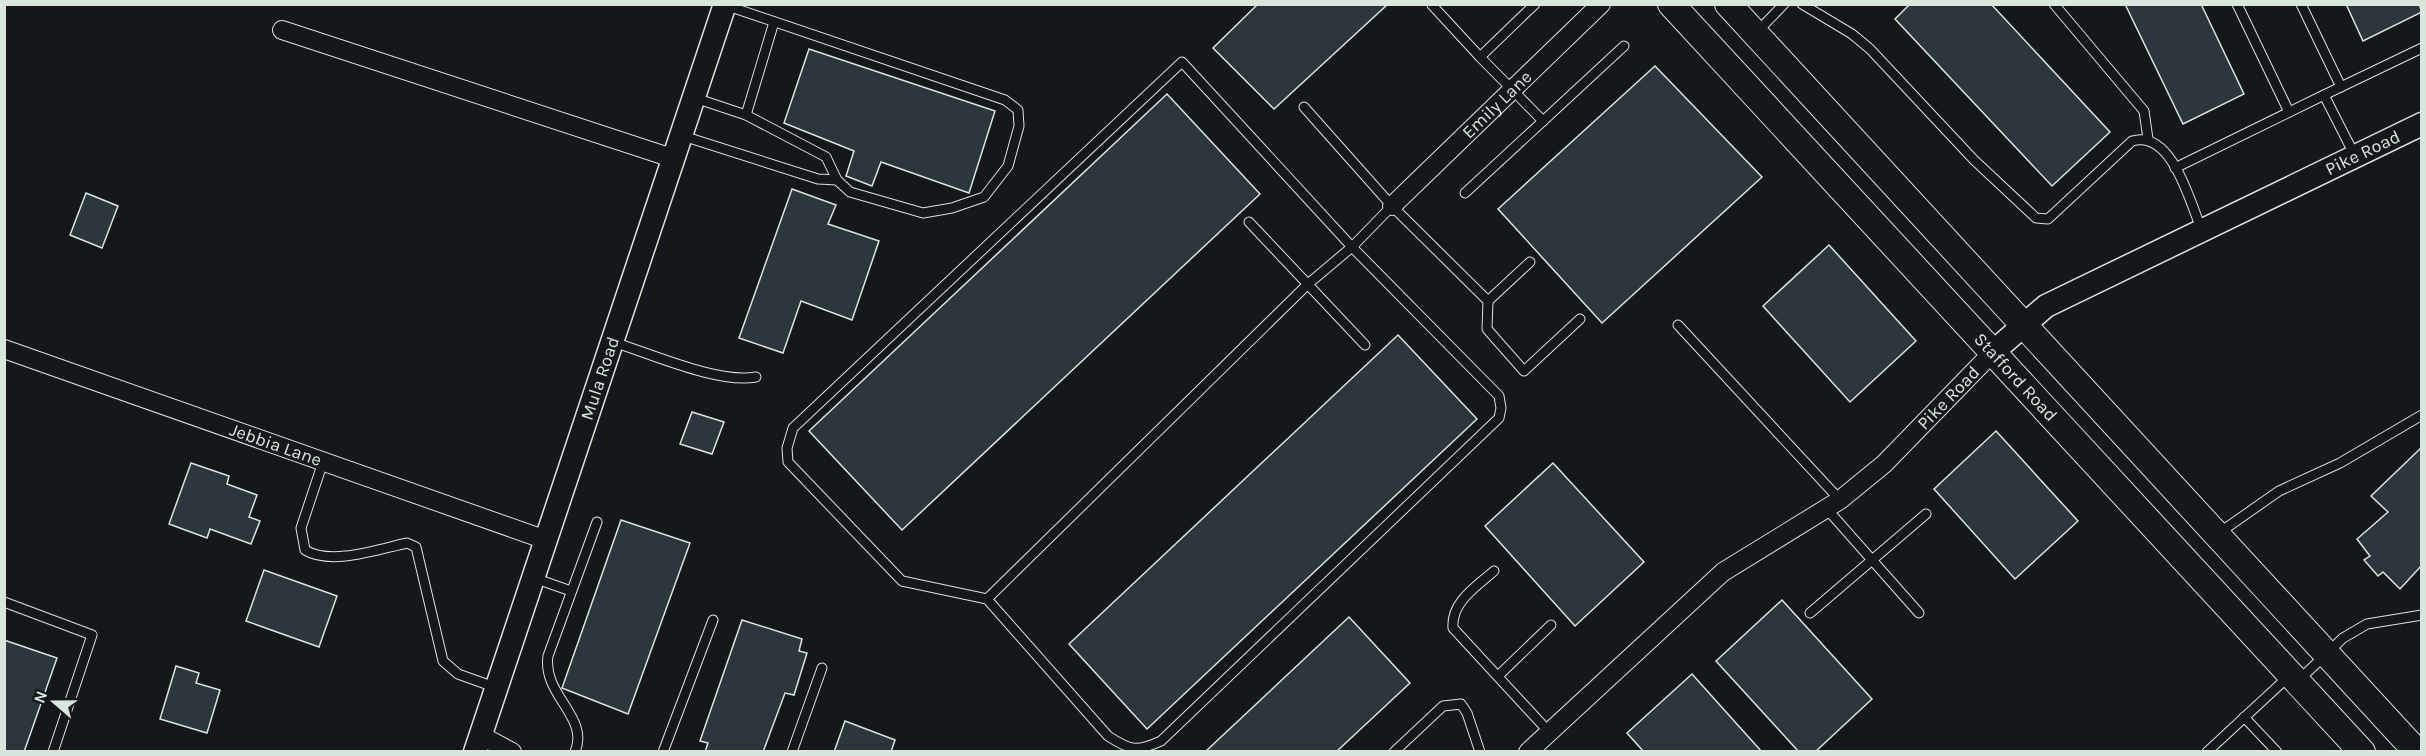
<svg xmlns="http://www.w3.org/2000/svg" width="2426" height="756" font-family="Karla,sans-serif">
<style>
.building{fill:#2c363c;stroke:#d8e6dc;stroke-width:1.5}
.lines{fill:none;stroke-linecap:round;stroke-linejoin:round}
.service-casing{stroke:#d8e6dc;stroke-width:11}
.minor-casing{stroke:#d8e6dc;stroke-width:20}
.tertiary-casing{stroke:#d8e6dc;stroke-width:25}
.secondary-casing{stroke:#d8e6dc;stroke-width:28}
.service{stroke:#14181c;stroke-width:9}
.minor{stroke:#14181c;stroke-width:18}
.tertiary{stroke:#14181c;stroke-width:22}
.secondary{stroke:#14181c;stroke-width:26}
.labels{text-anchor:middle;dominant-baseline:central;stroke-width:4.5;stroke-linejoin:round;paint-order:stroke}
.street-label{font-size:18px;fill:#d8e6dc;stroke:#14181c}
</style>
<rect width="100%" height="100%" fill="#14181c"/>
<!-- building -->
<g class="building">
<polygon points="1258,4 1388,4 1274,109 1213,48"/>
<polygon points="1910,4 1991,4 2110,132 2052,186 1895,19"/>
<polygon points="2125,4 2201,4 2244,94 2183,124"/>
<polygon points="2346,4 2419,4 2422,12 2363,41"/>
<polygon points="809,49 995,111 969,193 881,162 872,186 846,176 854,151 784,123"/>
<polygon points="1655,66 1762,177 1602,323 1498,209"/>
<polygon points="1167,94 1260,194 902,530 809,431"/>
<polygon points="792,189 836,205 828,224 879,241 852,320 801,301 783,353 739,338"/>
<polygon points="86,193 118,206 102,248 70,235"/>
<polygon points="1829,245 1916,341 1850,402 1763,306"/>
<polygon points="1398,335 1477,419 1147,729 1069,644"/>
<polygon points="692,412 724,422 712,454 680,444"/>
<polygon points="1996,431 2078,521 2015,579 1934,489"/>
<polygon points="2422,447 2422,565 2400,589 2383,572 2378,576 2364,560 2370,556 2357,539 2388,512 2371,496"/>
<polygon points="191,463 229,476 227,484 257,495 249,517 260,521 251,544 210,529 207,538 169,524"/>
<polygon points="1553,463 1644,562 1575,626 1485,526"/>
<polygon points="621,520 690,543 628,714 562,688"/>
<polygon points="264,570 337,596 319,647 246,621"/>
<polygon points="1782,600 1872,699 1815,752 1799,752 1716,661"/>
<polygon points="1349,617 1410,683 1336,752 1205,752"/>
<polygon points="742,620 802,639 799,651 807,653 794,695 785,693 763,752 705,752 708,743 700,741"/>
<polygon points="4,640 57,658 24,752 4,752"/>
<polygon points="176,666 199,673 196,683 220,690 207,733 160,719"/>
<polygon points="1692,674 1762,752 1644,752 1627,733"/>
<polygon points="845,721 895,740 891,752 834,752"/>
</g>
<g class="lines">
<defs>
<g id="service">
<path d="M 1802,4 L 1852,34 L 1870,49 L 1974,160 L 2036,218 L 2048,219 L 2132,141 C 2172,129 2190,202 2202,231"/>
<polyline points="2054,4 2144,111 2148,139"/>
<polyline points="2237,4 2289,112"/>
<polyline points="2301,4 2341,87"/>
<polyline points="1432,5 1480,57"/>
<polyline points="1757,32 1784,4"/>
<path d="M 1182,62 L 1352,247 L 1499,396 L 1501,408 L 1499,418 L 1161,741 C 1137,752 1131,751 1108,736 L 987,599 L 902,581 L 788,462 L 787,448 L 793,428 Z"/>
<polyline points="2324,95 2422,48"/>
<polyline points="695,98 746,115 826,157 837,180 850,192 923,213 952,208 984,197 1008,166 1019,126 1018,110 1005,100 725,5"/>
<polyline points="1304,107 1392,206 1488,301 1487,329 1524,371 1580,319"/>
<polyline points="746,115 774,22"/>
<polyline points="1543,121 1624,46"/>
<polyline points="683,136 818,179 837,180"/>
<polyline points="2175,168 2324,95 2355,156"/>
<polyline points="1465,193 1543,121 1480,57 1535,4"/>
<polyline points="1249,222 1365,345"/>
<polyline points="1488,301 1530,262"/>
<polyline points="1678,325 1840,500"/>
<path d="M 613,342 C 652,354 718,384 756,377"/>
<path d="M 323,462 L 301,528 L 305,550 C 331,566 379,549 407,543 L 416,547 L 443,661 L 458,674 L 497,688"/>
<polyline points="1826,508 1919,613"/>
<polyline points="2219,533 2279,491 2340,463 2422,415"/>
<path d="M 1494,571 C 1476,587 1451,602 1453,628 L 1549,732"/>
<polyline points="534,578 571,591"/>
<polyline points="987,599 1308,284 1352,247 1392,206"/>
<polyline points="4,602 92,635 53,752"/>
<polyline points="1810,613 1926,514"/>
<polyline points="1498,676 1551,625"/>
<polyline points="2299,680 2343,638 2367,624 2422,615"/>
<polyline points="2244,717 2277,752"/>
<path d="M 575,752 C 590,717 542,695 548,656 L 597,522"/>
<polyline points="663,752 713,620"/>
<polyline points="792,752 822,668"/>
<polyline points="1394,752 1443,706 1461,704 1467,713 1480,752"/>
<polyline points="2207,752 2289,676"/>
</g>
<g id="minor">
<polyline points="282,30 675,159"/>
<path id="s1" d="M 1392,206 L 1601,4"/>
<path id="s2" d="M 4,349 L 546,540"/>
<polyline points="480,735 512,752"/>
<path id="s3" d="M 1528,752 L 1723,572 L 1840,500 L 1884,464 L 1993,352"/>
</g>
<g id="tertiary">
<path id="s4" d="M 1993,352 L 2046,306 L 2422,124"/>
<path id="s5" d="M 475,752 L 725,4"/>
</g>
<g id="secondary">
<path id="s6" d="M 1671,4 L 2362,752"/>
<polyline points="1728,4 2417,752"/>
</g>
</defs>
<!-- service casing -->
<use href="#service" class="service-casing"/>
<!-- minor casing -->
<use href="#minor" class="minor-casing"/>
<!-- tertiary casing -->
<use href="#tertiary" class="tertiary-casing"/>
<!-- secondary casing -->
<use href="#secondary" class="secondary-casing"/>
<!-- service -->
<use href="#service" class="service"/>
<!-- minor -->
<use href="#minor" class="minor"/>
<!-- tertiary -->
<use href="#tertiary" class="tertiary"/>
<!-- secondary -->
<use href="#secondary" class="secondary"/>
</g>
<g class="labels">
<!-- street labels -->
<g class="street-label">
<text stroke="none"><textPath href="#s1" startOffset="146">Emily Lane</textPath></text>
<text stroke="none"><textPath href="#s4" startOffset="422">Pike Road</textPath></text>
<text stroke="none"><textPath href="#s5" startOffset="394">Mula Road</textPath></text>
<text stroke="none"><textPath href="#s6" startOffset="508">Stafford Road</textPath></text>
<text stroke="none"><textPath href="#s3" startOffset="552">Pike Road</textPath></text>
<text stroke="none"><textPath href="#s2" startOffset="288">Jebbia Lane</textPath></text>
</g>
</g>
<!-- border -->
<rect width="2426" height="756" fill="none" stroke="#d8e6dc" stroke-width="12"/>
<!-- north arrow -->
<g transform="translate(54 702) rotate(290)" stroke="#14181c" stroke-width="4.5" paint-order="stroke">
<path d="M0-4.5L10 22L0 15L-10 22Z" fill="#d8e6dc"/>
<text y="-9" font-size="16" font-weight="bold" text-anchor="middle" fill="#d8e6dc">N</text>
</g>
</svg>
